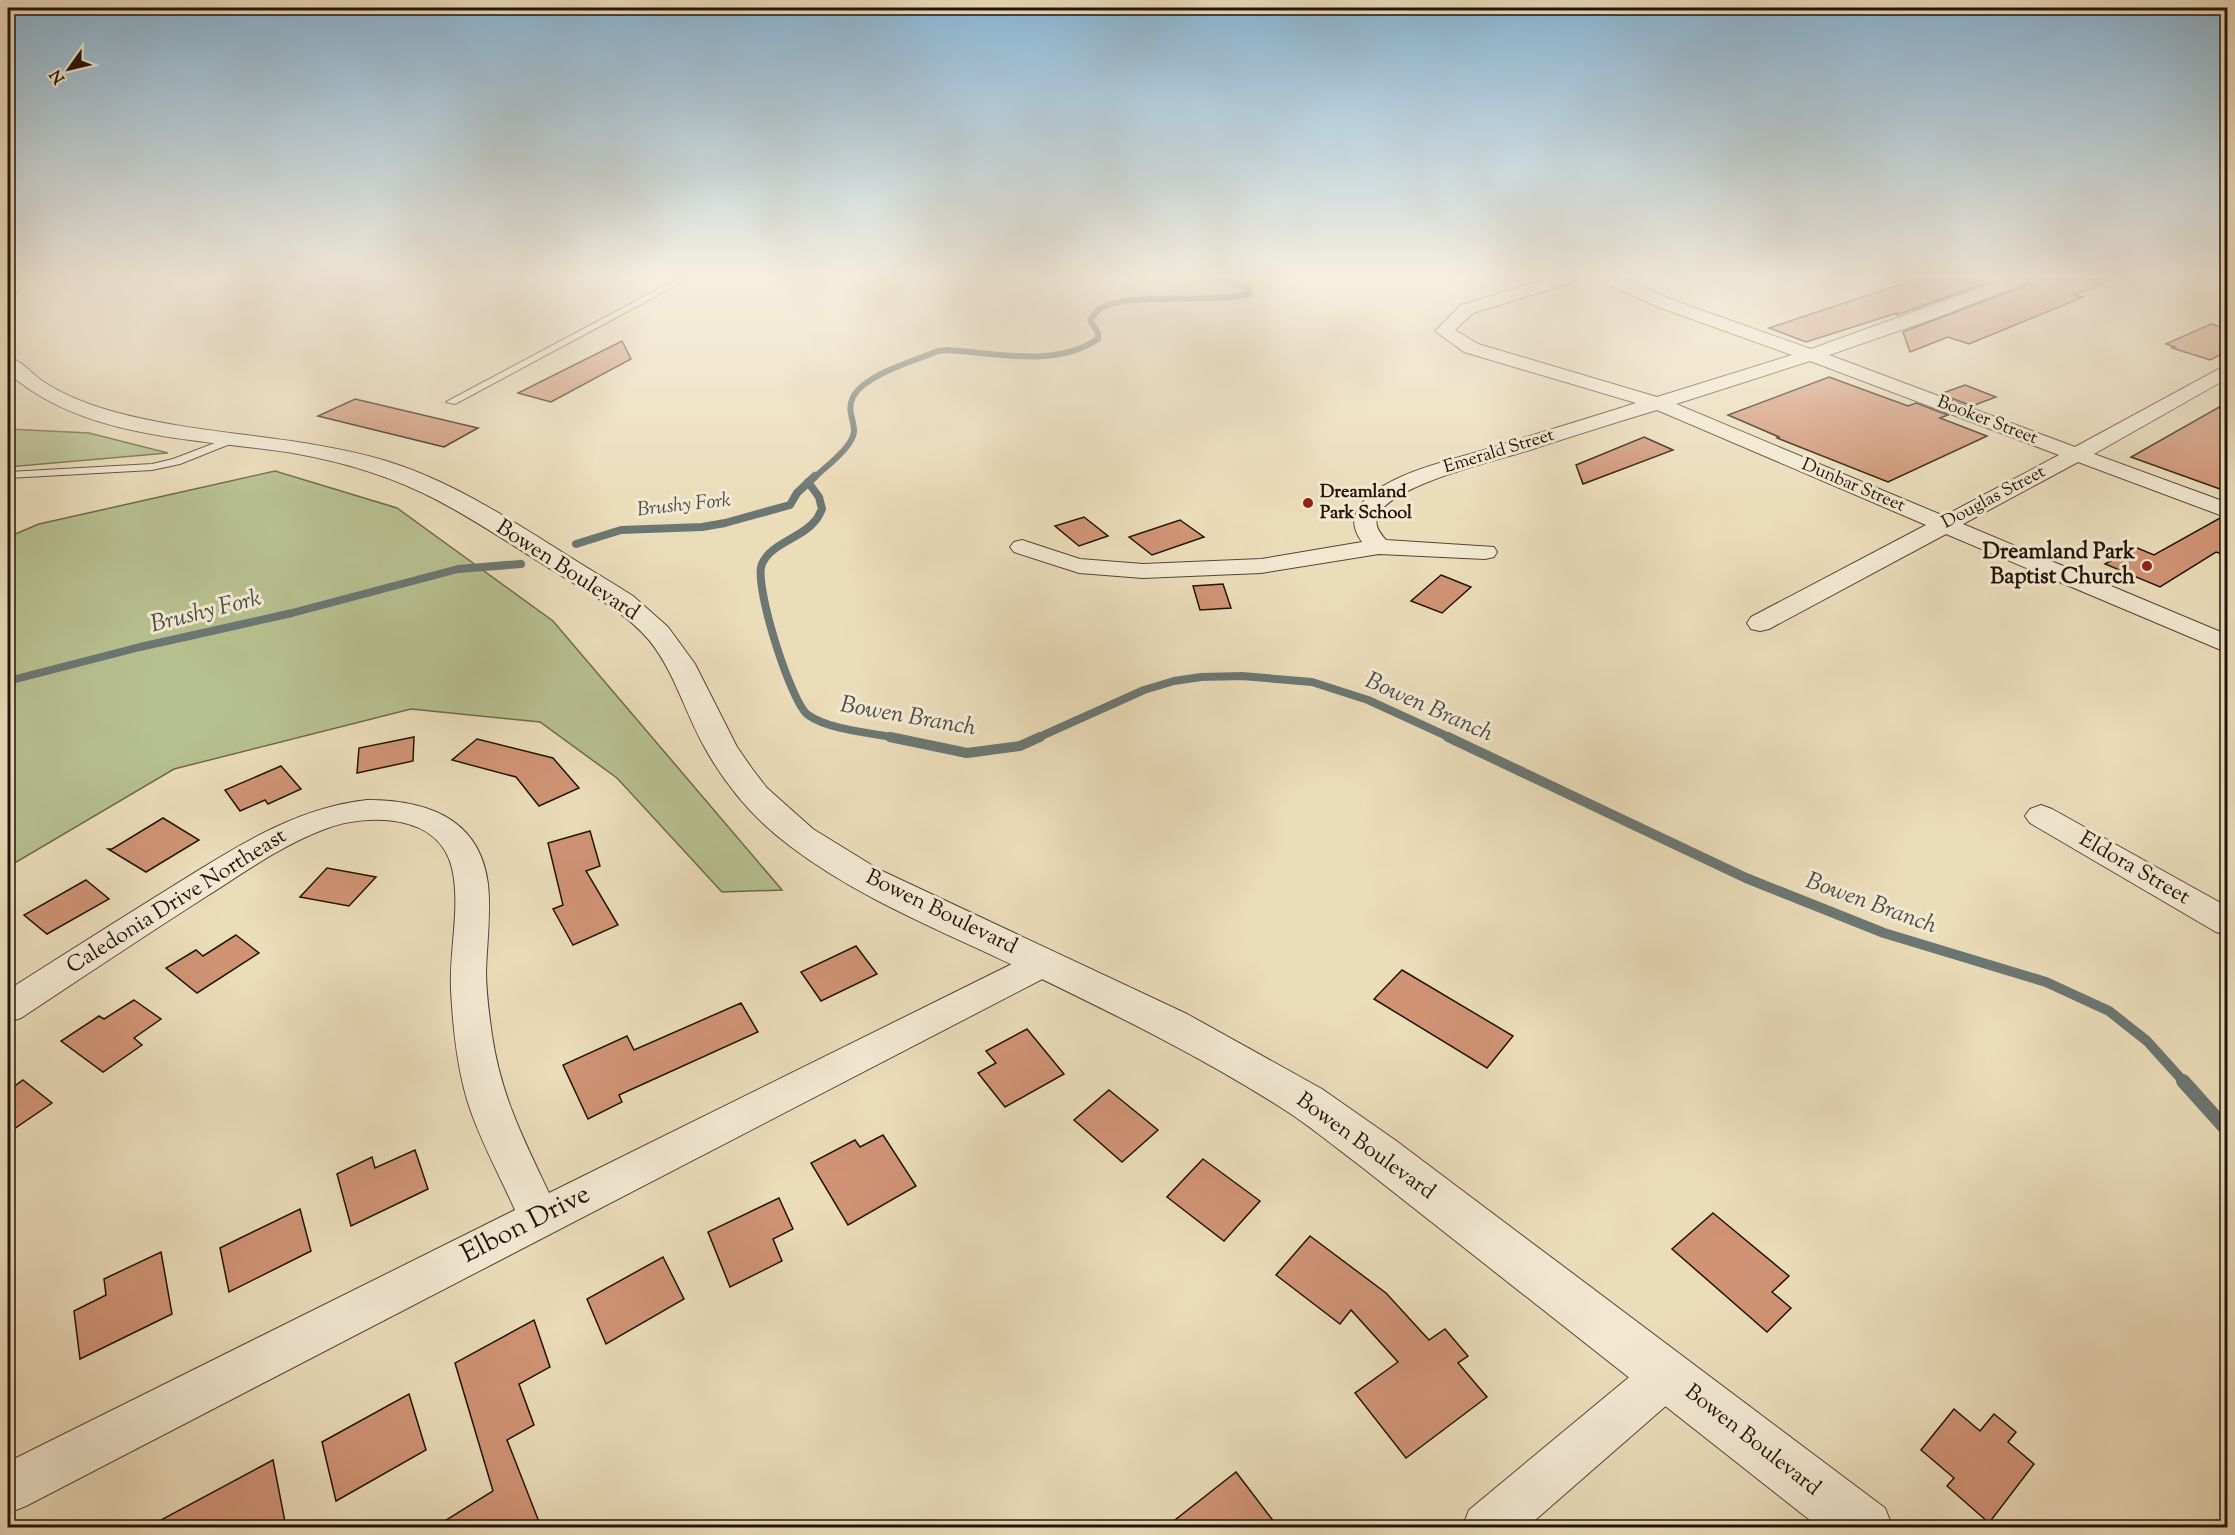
<svg xmlns="http://www.w3.org/2000/svg" width="2235" height="1535" font-family="'Sorts Mill Goudy',serif">
<style>
.green{fill:#b7c090;stroke:#6d6a4c;stroke-width:1.5}
.lines{fill:none;stroke-linecap:round;stroke-linejoin:round}
.stream-far3{stroke:#6c7773;stroke-width:6}
.stream-far2{stroke:#6c7773;stroke-width:8}
.stream-far1{stroke:#6c7773;stroke-width:10}
.stream{stroke:#6c7773;stroke-width:14}
.building{fill:#d09475;stroke:#231408;stroke-width:1.5}
.service-casing{stroke:#554634;stroke-width:2}
.minor-casing{stroke:#554634;stroke-width:2}
.tertiary-casing{stroke:#554634;stroke-width:2}
.service{fill:#f2e8d2;fill-rule:evenodd}
.minor{fill:#f2e8d2;fill-rule:evenodd}
.tertiary{fill:#f2e8d2;fill-rule:evenodd}
.poi-dot{fill:#8f2418;stroke:#f2e8d2;stroke-width:2}
.labels{text-anchor:middle;dominant-baseline:central;stroke-width:6;stroke-linejoin:round;paint-order:stroke}
.far-street-label{font-size:18px;fill:#231408;stroke:#f2e8d2}
.far-poi-label{font-size:18px;font-weight:bold;fill:#231408;stroke:#f2e8d2;text-anchor:start}
.far-water-label{font-size:20px;font-style:italic;fill:#4d4e46;stroke:#f2e8d2}
.poi-label{font-size:22px;font-weight:bold;fill:#231408;stroke:#f2e8d2;text-anchor:end}
.street-label{font-size:22px;fill:#231408;stroke:#f2e8d2}
.water-label{font-size:24px;font-style:italic;fill:#4d4e46;stroke:#f2e8d2}
.near-street-label{font-size:27px;fill:#231408;stroke:#f2e8d2}
</style>
<rect width="100%" height="100%" fill="#ebdcba"/>
<filter id="stains"><feTurbulence type="fractalNoise" baseFrequency=".00333" numOctaves="4"/><feColorMatrix values="0 0 0 0 .2 0 0 0 0 .09 0 0 0 0 .02 0 0 0 .5 -.17"/></filter>
<radialGradient id="worn" r=".72"><stop offset=".6" stop-color="#630" stop-opacity="0"/><stop offset="1" stop-color="#630" stop-opacity=".3"/></radialGradient>
<!-- green -->
<g class="green">
<polygon points="8,429 89,433 168,453 8,467"/>
<polygon points="275,471 397,508 553,621 782,890 722,892 617,778 540,722 411,709 174,769 8,867 8,537 39,524"/>
</g>
<g class="lines">
<!-- stream-far3 -->
<path class="stream-far3" d="M 814,478 C 825,467 856,445 854,429 C 853,418 847,409 853,397 C 865,374 915,361 938,351 L 947,350 C 996,353 1055,368 1098,339 L 1098,333 L 1090,320 C 1093,317 1096,312 1099,309 C 1128,291 1210,304 1249,294 L 1250,291 L 1247,288 L 1221,279"/>
<!-- stream-far2 -->
<g class="stream-far2">
<path d="M 808,482 L 819,497 L 822,509 C 820,513 818,518 815,521 C 802,538 771,543 762,564 C 753,583 791,703 808,715 C 829,730 872,733 897,738"/>
<polyline points="576,544 621,530 702,527 725,523 790,505 797,493 815,476"/>
<polyline points="8,681 140,647 292,613 458,569 521,564"/>
<polyline points="1037,738 1144,690 1174,681 1201,677 1242,676 1312,682 1368,700 1451,738"/>
</g>
<!-- stream-far1 -->
<g class="stream-far1">
<polyline points="890,737 967,753 1020,746 1040,737"/>
<polyline points="1448,737 1746,878 1884,933 2046,982 2109,1011 2147,1041 2184,1082"/>
</g>
<!-- stream -->
<polyline class="stream" points="2183,1081 2228,1131"/>
</g>
<!-- building -->
<g class="building">
<polygon points="1916,279 1974,279 1986,283 1897,315 1897,313 1806,342 1769,328"/>
<polygon points="2030,279 2110,280 2074,295 2083,297 1969,344 1948,337 1910,352 1903,332 2027,285"/>
<polygon points="2211,324 2228,329 2228,351 2210,360 2172,348 2175,347 2166,344"/>
<polygon points="622,341 631,359 551,402 518,393"/>
<polygon points="1829,377 1908,406 1916,403 1948,415 1940,418 1987,436 1888,482 1777,438 1779,437 1728,415"/>
<polygon points="1965,385 1996,397 1972,406 1940,394"/>
<polygon points="355,399 478,428 444,447 318,416"/>
<polygon points="2228,402 2228,492 2131,457"/>
<polygon points="1644,437 1673,450 1583,484 1576,465"/>
<polygon points="1084,517 1108,536 1079,546 1055,526"/>
<polygon points="2220,518 2228,520 2228,556 2216,552 2160,587 2105,564 2135,547 2154,555"/>
<polygon points="1180,520 1204,537 1152,555 1129,537"/>
<polygon points="1441,575 1471,587 1442,613 1411,601"/>
<polygon points="1223,584 1231,608 1200,610 1193,586"/>
<polygon points="414,737 413,761 357,773 359,748"/>
<polygon points="477,739 553,758 579,788 539,806 516,777 452,760"/>
<polygon points="281,766 301,789 268,804 265,800 240,811 225,790"/>
<polygon points="163,818 199,840 146,872 108,849 112,849"/>
<polygon points="590,831 600,866 586,871 618,925 573,945 553,909 563,905 548,843"/>
<polygon points="327,868 376,877 349,906 300,897"/>
<polygon points="86,880 109,899 47,934 24,915"/>
<polygon points="236,935 259,953 197,993 166,968 196,950 203,956"/>
<polygon points="856,946 877,974 821,1001 801,972"/>
<polygon points="1402,970 1513,1036 1487,1068 1374,999"/>
<polygon points="134,1000 161,1019 134,1038 142,1045 103,1072 61,1041 99,1016 104,1019"/>
<polygon points="741,1003 758,1032 619,1095 622,1102 588,1119 563,1065 627,1036 634,1050"/>
<polygon points="1027,1029 1064,1074 1005,1107 978,1073 996,1063 986,1051"/>
<polygon points="23,1080 52,1103 8,1133 8,1091"/>
<polygon points="1109,1090 1158,1130 1122,1162 1074,1120"/>
<polygon points="883,1135 916,1186 848,1225 811,1163 855,1140 860,1147"/>
<polygon points="415,1150 428,1189 351,1226 337,1174 372,1157 375,1168"/>
<polygon points="1203,1159 1260,1201 1224,1241 1167,1197"/>
<polygon points="779,1198 793,1229 773,1239 782,1261 730,1287 708,1232"/>
<polygon points="300,1209 311,1251 229,1292 220,1248"/>
<polygon points="1713,1213 1789,1276 1772,1292 1791,1308 1767,1332 1672,1249"/>
<polygon points="1310,1236 1386,1293 1429,1340 1445,1329 1468,1356 1458,1363 1487,1397 1406,1458 1355,1393 1398,1362 1351,1310 1340,1324 1276,1275"/>
<polygon points="161,1252 172,1314 80,1359 74,1311 106,1295 104,1279"/>
<polygon points="663,1257 684,1299 606,1344 587,1299"/>
<polygon points="534,1320 550,1367 519,1384 534,1425 507,1440 541,1527 435,1527 493,1491 455,1363"/>
<polygon points="409,1394 426,1450 336,1501 322,1442"/>
<polygon points="1954,1409 1980,1431 1994,1414 2016,1432 2008,1442 2034,1464 1989,1523 1947,1486 1954,1478 1921,1450"/>
<polygon points="273,1460 286,1527 148,1527"/>
<polygon points="1236,1472 1278,1527 1166,1527"/>
</g>
<g class="lines">
<defs>
<g id="service">
<polygon points="677,279 688,279 455,404 446,402"/>
<polygon points="236,435 240,436 240,440 180,464 152,470 8,478 8,472 152,464 173,459"/>
</g>
<g id="minor">
<path d="M 1547,279 L 1574,279 L 1572,283 L 1473,313 L 1455,330 L 1478,344 L 1657,397 L 1792,355 L 1658,307 L 1605,283 L 1603,279 L 1626,279 L 1670,299 L 1811,349 L 2004,279 L 2028,279 L 2026,283 L 1930,320 L 1829,355 L 2075,447 L 2228,364 L 2228,378 L 2094,454 L 2228,503 L 2228,518 L 2078,462 L 1963,524 L 2228,635 L 2228,653 L 1946,534 L 1769,629 L 1760,631 L 1751,629 L 1747,623 L 1751,617 L 1926,525 L 1657,410 C 1614,423 1572,436 1530,450 C 1495,461 1399,483 1380,512 C 1372,523 1379,532 1386,540 L 1494,547 L 1497,552 L 1494,557 L 1485,559 L 1379,554 L 1261,573 L 1143,578 L 1079,573 L 1014,552 L 1010,547 L 1014,542 L 1022,540 L 1080,559 L 1143,564 L 1261,559 L 1362,542 C 1352,528 1351,516 1363,502 C 1391,471 1458,459 1497,446 C 1543,432 1589,418 1636,403 L 1464,352 L 1435,331 L 1461,305 ZM 1810,361 L 2059,455 L 1944,516 L 1676,404 Z"/>
<path d="M 367,800 C 426,800 480,818 488,884 C 491,913 487,942 486,971 C 486,992 489,1014 492,1035 C 501,1096 523,1138 549,1193 L 1032,954 L 1044,950 L 1056,954 L 1062,963 L 1056,972 L 26,1506 L 8,1513 L 8,1462 L 515,1210 C 500,1176 481,1142 469,1106 C 457,1069 453,1028 451,990 C 449,950 461,907 452,868 C 439,813 367,813 325,829 C 282,845 245,872 207,896 C 144,936 83,977 21,1018 L 8,1022 L 8,990 C 63,955 118,920 173,886 C 235,848 294,808 367,800 Z"/>
<polygon points="2041,805 2052,809 2228,907 2228,935 2216,932 2030,823 2025,816 2030,809"/>
<polygon points="1667,1352 1683,1359 1690,1375 1683,1391 1526,1528 1462,1528 1469,1510 1651,1359"/>
</g>
<g id="tertiary">
<polygon points="8,279 27,279 15,294 8,296"/>
<path d="M 8,357 C 21,360 30,372 41,380 C 61,394 87,404 111,411 C 200,436 293,434 383,460 C 467,485 539,540 614,584 L 633,596 L 668,627 L 695,664 L 737,747 L 753,770 L 767,788 L 813,829 L 878,869 L 1187,1014 L 1322,1089 L 1395,1140 L 1885,1508 L 1893,1528 L 1820,1528 L 1363,1168 C 1339,1150 1316,1131 1291,1114 C 1205,1058 1112,1013 1019,968 C 942,931 858,898 790,846 C 755,820 726,786 705,748 C 685,713 675,672 649,640 C 624,611 589,593 557,573 C 518,549 480,523 439,501 C 394,477 344,462 293,453 C 197,438 85,440 8,373 Z"/>
</g>
</defs>
<!-- service casing -->
<use href="#service" class="service-casing"/>
<!-- minor casing -->
<use href="#minor" class="minor-casing"/>
<!-- tertiary casing -->
<use href="#tertiary" class="tertiary-casing"/>
<!-- service -->
<use href="#service" class="service"/>
<!-- minor -->
<use href="#minor" class="minor"/>
<!-- tertiary -->
<use href="#tertiary" class="tertiary"/>
</g>
<!-- sky -->
<linearGradient id="sky" x2="0" y2="1"><stop stop-color="#89b6d6"/><stop offset="0.56" stop-color="#f6efe0"/><stop offset="1" stop-color="#f6efe0" stop-opacity="0"/></linearGradient>
<rect width="2235" height="494" fill="url(#sky)"/>
<!-- markers -->
<g class="poi-dot">
<circle cx="1308" cy="503" r="6"/>
<circle cx="2147" cy="566" r="6"/>
</g>
<g class="labels">
<!-- far-street labels -->
<g class="far-street-label">
<text transform="translate(1987 421) rotate(21)">Booker Street</text>
<text transform="translate(1499 452) rotate(-17)">Emerald Street</text>
<text transform="translate(1853 486) rotate(23)">Dunbar Street</text>
<text transform="translate(1994 498) rotate(-28)">Douglas Street</text>
</g>
<!-- far-poi labels -->
<g class="far-poi-label">
<text x="1320" y="493">Dreamland<tspan x="1320" dy="21">Park School</tspan></text>
</g>
<!-- far-water labels -->
<g class="far-water-label">
<text transform="translate(684 506) rotate(-6)">Brushy Fork</text>
</g>
<!-- poi labels -->
<g class="poi-label">
<text x="2135" y="553">Dreamland Park<tspan x="2135" dy="25">Baptist Church</tspan></text>
</g>
<!-- street labels -->
<g class="street-label">
<text transform="translate(567 571) rotate(33)">Bowen Boulevard</text>
<text transform="translate(2134 869) rotate(30)">Eldora Street</text>
<text transform="translate(177 902) rotate(-32)">Caledonia Drive Northeast</text>
<text transform="translate(941 913) rotate(26)">Bowen Boulevard</text>
<text transform="translate(1365 1147) rotate(36)">Bowen Boulevard</text>
<text transform="translate(1752 1441) rotate(38)">Bowen Boulevard</text>
</g>
<!-- water labels -->
<g class="water-label">
<text transform="translate(206 612) rotate(-14)">Brushy Fork</text>
<text transform="translate(1429 708) rotate(24)">Bowen Branch</text>
<text transform="translate(908 717) rotate(10)">Bowen Branch</text>
<text transform="translate(1871 904) rotate(20)">Bowen Branch</text>
</g>
<!-- near-street labels -->
<g class="near-street-label">
<text transform="translate(526 1225) rotate(-27)">Elbon Drive</text>
</g>
</g>
<!-- margin -->
<rect width="2235" height="1535" fill="none" stroke="#ebdcba" stroke-width="30"/>
<rect x="9" y="9" width="2217" height="1517" fill="none" stroke="#231408" stroke-width="3"/>
<rect x="15" y="15" width="2205" height="1505" fill="none" stroke="#231408" stroke-width="1.5"/>
<!-- north arrow -->
<g transform="translate(69 69) rotate(236)" stroke="#f2e8d2" stroke-width="4.5" paint-order="stroke">
<path d="M0-4.5L10 22L0 15L-10 22Z" fill="#231408"/>
<text y="-9" font-size="16" font-weight="bold" text-anchor="middle" fill="#231408">N</text>
</g>
<rect width="100%" height="100%" filter="url(#stains)"/>
<rect width="100%" height="100%" fill="url(#worn)"/>
</svg>
